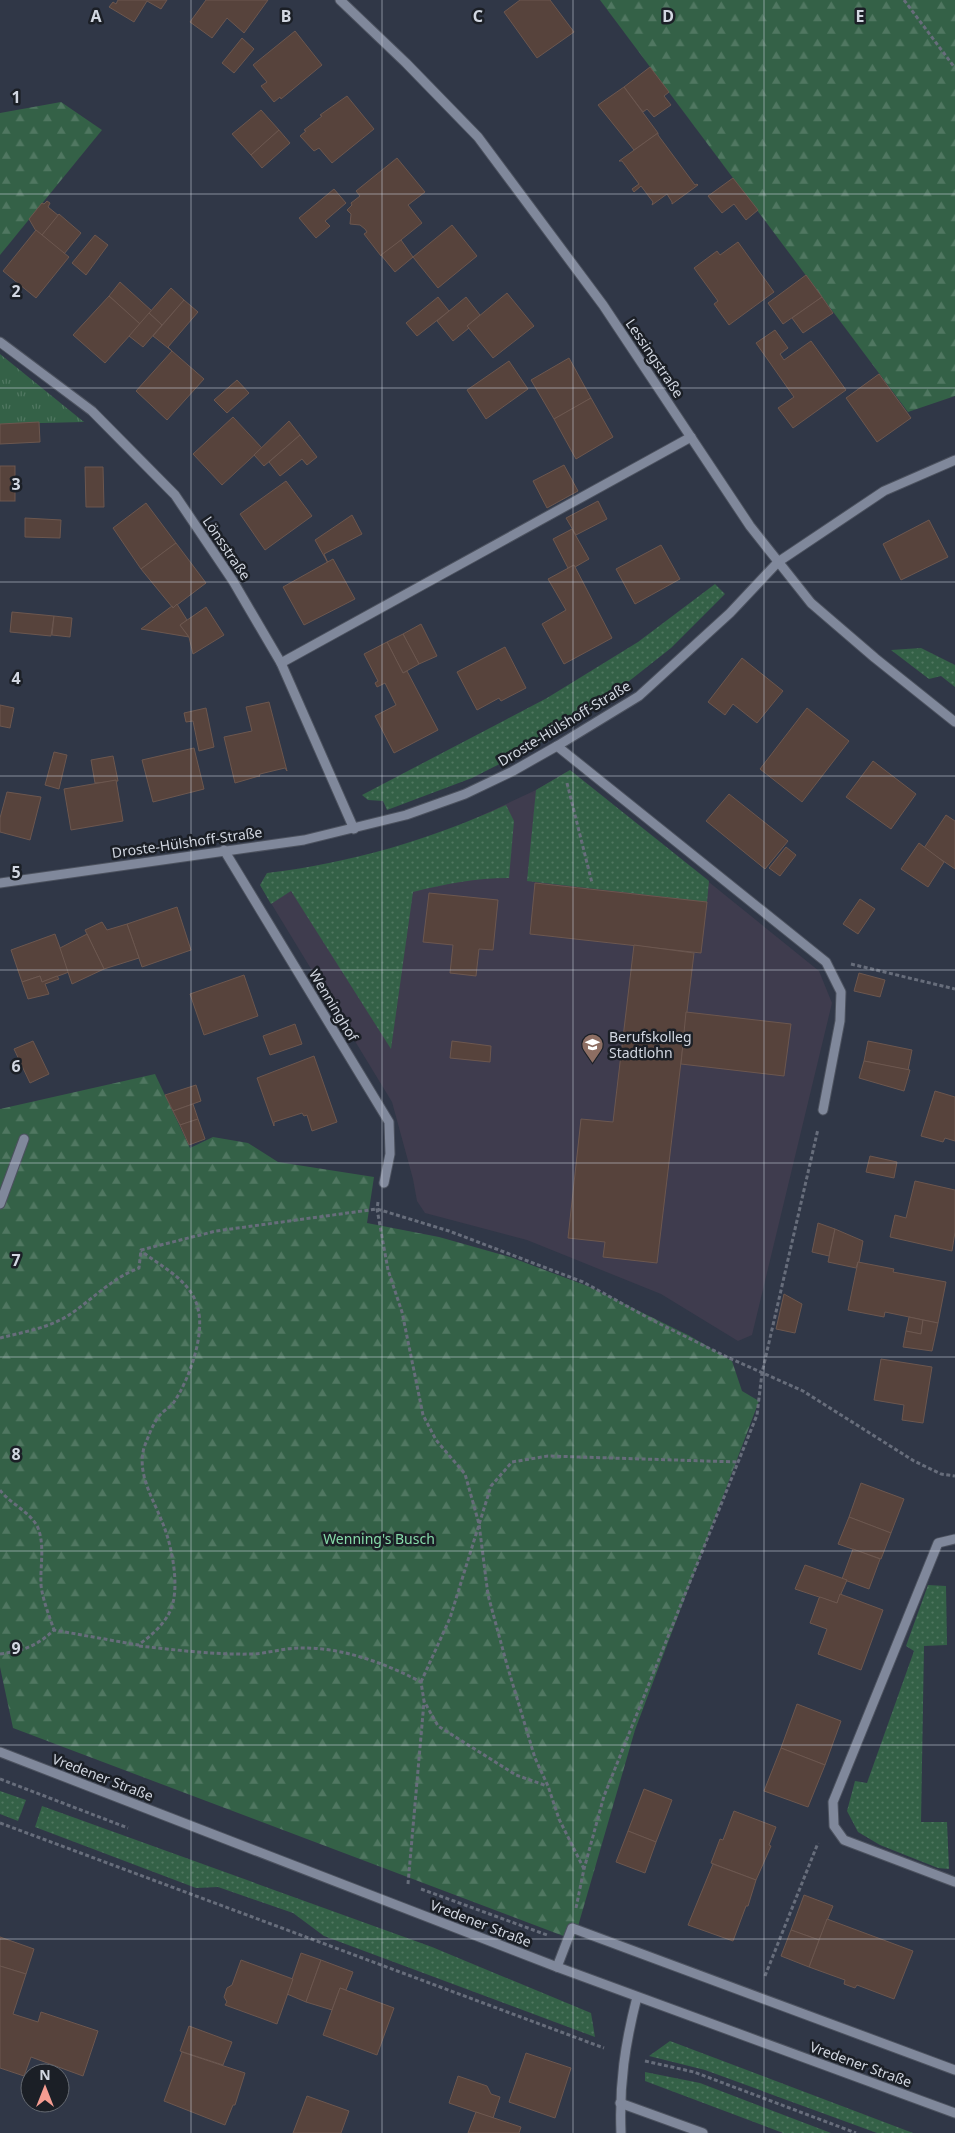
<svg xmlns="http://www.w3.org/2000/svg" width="955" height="2133" font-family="'Noto Sans',sans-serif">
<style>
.education{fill:#3f3c4e}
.grass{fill:url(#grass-dots)}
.forest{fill:url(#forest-firs)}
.park{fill:url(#park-tufts)}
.building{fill:#57433c;stroke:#6c574f}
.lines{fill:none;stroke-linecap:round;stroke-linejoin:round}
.minor-casing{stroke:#4c525f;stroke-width:11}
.path{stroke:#676d7b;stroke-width:3;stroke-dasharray:4 2.5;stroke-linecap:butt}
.minor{stroke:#80889b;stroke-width:9}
.grid{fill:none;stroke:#d2d7e1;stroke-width:1;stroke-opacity:0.55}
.labels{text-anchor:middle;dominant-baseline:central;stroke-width:5;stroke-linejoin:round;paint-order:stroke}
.street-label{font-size:14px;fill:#d2d7e1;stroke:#1b1f26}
.poi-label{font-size:14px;fill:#d2d7e1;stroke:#1b1f26;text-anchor:start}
.park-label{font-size:14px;fill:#86dba9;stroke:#1b1f26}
.grid-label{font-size:16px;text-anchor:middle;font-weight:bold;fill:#d2d7e1;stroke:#1b1f26;stroke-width:5;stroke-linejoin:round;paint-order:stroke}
</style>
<defs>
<pattern id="grass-dots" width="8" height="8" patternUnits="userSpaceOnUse" patternTransform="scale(1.25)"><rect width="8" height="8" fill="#346147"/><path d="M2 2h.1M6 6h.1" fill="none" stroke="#507761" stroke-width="1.8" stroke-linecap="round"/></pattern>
<pattern id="forest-firs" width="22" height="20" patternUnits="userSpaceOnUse" patternTransform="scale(1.25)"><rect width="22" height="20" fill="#346147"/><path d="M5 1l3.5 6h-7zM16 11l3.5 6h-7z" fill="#507761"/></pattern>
<pattern id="park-tufts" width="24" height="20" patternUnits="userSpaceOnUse" patternTransform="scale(1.25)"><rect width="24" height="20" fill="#346147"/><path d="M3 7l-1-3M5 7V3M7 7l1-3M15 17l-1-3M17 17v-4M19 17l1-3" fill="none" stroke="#507761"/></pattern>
</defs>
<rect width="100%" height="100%" fill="#303747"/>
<!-- education -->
<polygon class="education" points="570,770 819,971 832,1003 752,1335 738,1341 661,1294 527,1240 425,1213 417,1201 413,1179 392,1102 260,885 267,873 313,868 358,858 397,848 459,826 536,790"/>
<!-- grass -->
<g class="grass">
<polygon points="715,584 725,594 671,648 595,708 537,745 472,778 387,810 383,801 368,800 362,795 547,698 638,642"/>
<polygon points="921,648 955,665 955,687 941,676 929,679 891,650"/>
<polygon points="570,770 709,881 707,902 527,881 536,790"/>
<path d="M 506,805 L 514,821 L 509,878 C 476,878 445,884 413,892 L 391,1049 L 291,891 L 271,904 L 260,885 L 267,873 C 351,863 429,840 506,805 Z"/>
<polygon points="928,1585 946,1586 947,1645 924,1646 921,1822 947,1822 949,1869 938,1868 880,1845 858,1832 847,1811 855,1781 867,1783 914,1651 906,1646"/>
<polygon points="0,1791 26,1800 18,1821 0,1814"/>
<polygon points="42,1806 432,1947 591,2013 595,2037 324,1936 293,1913 218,1887 196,1888 35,1827"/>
<polygon points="670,2041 913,2133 877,2133 705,2070 649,2056"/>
<polygon points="645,2072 700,2083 831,2133 783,2133 645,2081"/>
</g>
<!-- forest -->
<g class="forest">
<polygon points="600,0 955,0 955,396 908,412"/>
<polygon points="61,102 102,130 0,255 0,113"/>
<polygon points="155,1074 190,1148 213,1137 248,1143 278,1162 374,1177 367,1223 439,1237 510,1257 590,1287 690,1336 732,1361 742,1391 759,1401 635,1730 574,1940 13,1728 0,1667 0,1109"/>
</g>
<!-- park -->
<polygon class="park" points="0,354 84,422 0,424"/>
<!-- building -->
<g class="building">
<polygon points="118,0 167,0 161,9 147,1 134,22 109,7 113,2 116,4"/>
<polygon points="206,0 268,0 244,33 227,18 212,38 190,22"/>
<polygon points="520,0 550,0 574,32 537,58 504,12"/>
<polygon points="295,31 322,65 281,99 280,97 274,102 261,86 267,82 253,65"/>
<polygon points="242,38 254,49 234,73 222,63"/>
<polygon points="650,67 669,92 664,96 671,105 654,117 647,109 643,112 624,87"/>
<polygon points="624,87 658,133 634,150 598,105"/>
<polygon points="347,96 374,129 332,163 319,148 314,151 300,136 306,131 304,130 322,116 320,115"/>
<polygon points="261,110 279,130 251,155 232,134"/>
<polygon points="279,130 290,143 262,168 251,155"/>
<polygon points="658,133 658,135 695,185 697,184 698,185 672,204 672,202 667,194 652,205 653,202 641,186 634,192 632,189 639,184 622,161 619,161"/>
<polygon points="397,158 425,192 408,205 422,223 381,256 364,234 367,232 365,229 360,225 350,224 351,214 347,210 352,205 351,203 360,196 356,191"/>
<polygon points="733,178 758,210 746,220 734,204 722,213 708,196"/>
<polygon points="334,189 346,203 325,221 330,226 316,238 299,218"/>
<polygon points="47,201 50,203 48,207 59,216 42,235 36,231 29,219 42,203 44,204"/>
<polygon points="59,214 81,233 64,254 42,235"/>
<polygon points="452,225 477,256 438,288 413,257"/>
<polygon points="36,230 69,257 36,298 3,271"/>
<polygon points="95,235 108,245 86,275 72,263"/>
<polygon points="401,240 413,257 395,272 381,255"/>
<polygon points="738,242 774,292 729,325 714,304 718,301 694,268 717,251 720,255"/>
<polygon points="806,275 822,297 783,324 768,303"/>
<polygon points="120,282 152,311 140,324 109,296"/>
<polygon points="171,288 184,300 162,325 149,313"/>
<polygon points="507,293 534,326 493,358 467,326"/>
<polygon points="109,296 140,324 105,363 73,335"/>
<polygon points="438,297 449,311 417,336 406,323"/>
<polygon points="466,297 480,315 467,326 469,328 453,341 437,321"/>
<polygon points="822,297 833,313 803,333 792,318"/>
<polygon points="184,300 198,312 168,347 172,351 153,336"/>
<polygon points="149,313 162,325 143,347 129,336"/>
<polygon points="775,330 788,348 780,354 784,360 811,341 846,390 793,428 778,408 794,397 756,343"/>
<polygon points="172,351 204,379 167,420 136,391"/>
<polygon points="569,358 591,398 554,419 531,380"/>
<polygon points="509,361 528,389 486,419 467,390"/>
<polygon points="879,374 911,418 877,442 846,398"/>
<polygon points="237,380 249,393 227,413 214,400"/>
<polygon points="591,398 613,437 576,459 554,419"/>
<polygon points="233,417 262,448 222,485 193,454"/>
<polygon points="289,421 300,435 264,466 254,455"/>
<polygon points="39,422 40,442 0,444 0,424"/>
<polygon points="300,435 317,457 307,465 302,459 280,476 269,462"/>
<polygon points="564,465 578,491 547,508 533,481"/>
<rect x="0" y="466" width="15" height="35"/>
<polygon points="85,467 103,467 104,507 86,507"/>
<polygon points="286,481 312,516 265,550 240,514"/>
<polygon points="598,501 607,519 576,535 566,518"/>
<polygon points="146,503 176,543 141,569 113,528"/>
<polygon points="352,515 362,534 324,554 328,563 315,540"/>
<polygon points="25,518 61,520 60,538 25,537"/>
<polygon points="929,520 948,557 901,580 883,544"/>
<polygon points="572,529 589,559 575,567 574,565 568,568 553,539"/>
<polygon points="176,543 206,583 173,608 141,569"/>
<polygon points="661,545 680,579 635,604 616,569"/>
<polygon points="333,559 355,599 304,625 283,587"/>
<polygon points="574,565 612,638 564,664 542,624 566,610 548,579"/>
<polygon points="177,604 187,620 180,625 189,637 141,629 172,606 173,608"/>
<polygon points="206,607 224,635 193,654 189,637 180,625"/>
<polygon points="12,612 54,616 51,636 10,632"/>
<polygon points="54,616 72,618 70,637 52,635"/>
<polygon points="421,624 437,656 419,664 403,634"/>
<polygon points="403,634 419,664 403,673 387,642"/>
<polygon points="387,642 403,673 407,671 438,730 394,753 375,716 396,705 385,683 377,687 375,683 378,681 364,654"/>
<polygon points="505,647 526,688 501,701 499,698 477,710 457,672"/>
<polygon points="742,658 783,691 757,723 733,704 725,715 708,702"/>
<polygon points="269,702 287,771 285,768 260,774 259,777 259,776 235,783 224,737 252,731 246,707"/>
<polygon points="0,705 14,708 10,728 0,726"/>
<polygon points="206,708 214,747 199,751 193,721 186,722 184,713"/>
<polygon points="807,708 849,741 802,802 760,769"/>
<polygon points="194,748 204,789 153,802 142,760"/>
<polygon points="54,752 67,755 59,789 45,785"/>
<polygon points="113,756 118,781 95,783 91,760"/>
<polygon points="873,761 916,794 891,829 846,797"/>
<polygon points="116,780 123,821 71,830 64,789"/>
<polygon points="7,792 41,797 30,840 0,832 0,818"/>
<polygon points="729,794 788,841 765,869 706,821"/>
<polygon points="946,815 955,821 955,869 924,848"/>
<polygon points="919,843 944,862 928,887 901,869"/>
<polygon points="786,847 796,855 780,876 769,868"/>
<polygon points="535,883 707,902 701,953 530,934"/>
<polygon points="429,893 498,900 493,950 479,949 476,976 450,973 453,945 423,942"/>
<polygon points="860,899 875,909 858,934 843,924"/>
<polygon points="177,907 191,950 142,967 127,924"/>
<polygon points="102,922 107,930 127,924 139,958 104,969 85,930"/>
<polygon points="55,934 69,972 42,982 40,976 22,982 11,950"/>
<polygon points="87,934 104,969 72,984 60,948"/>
<polygon points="634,945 694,953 657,1263 603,1257 605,1242 568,1238 581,1119 613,1122"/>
<polygon points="859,973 885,980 880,997 854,991"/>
<polygon points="244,975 258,1016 204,1035 190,994"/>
<polygon points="40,976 42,982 57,976 59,979 45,984 49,994 28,999 22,982"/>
<polygon points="686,1012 791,1024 784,1076 681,1064"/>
<polygon points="295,1024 302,1044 270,1055 263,1036"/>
<polygon points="33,1041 49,1074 30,1083 14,1049"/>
<polygon points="452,1041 491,1046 490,1062 450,1058"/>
<polygon points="868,1041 912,1050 908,1070 864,1061"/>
<polygon points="314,1056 337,1122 312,1131 307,1115 304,1116 302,1113 274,1122 274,1126 257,1078"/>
<polygon points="864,1061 910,1070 904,1091 859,1078"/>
<polygon points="196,1085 201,1101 173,1111 165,1095"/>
<polygon points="935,1091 955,1097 955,1141 945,1138 943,1142 921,1136"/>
<polygon points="193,1104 198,1119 180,1125 173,1111"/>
<polygon points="198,1119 205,1139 189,1145 180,1125"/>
<polygon points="870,1156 897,1162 894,1178 866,1172"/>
<polygon points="915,1181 955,1190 955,1232 952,1251 890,1237 895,1215 906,1218"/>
<polygon points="818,1223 835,1229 829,1256 812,1252"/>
<polygon points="835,1229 863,1241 859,1262 858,1262 856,1268 828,1262"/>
<polygon points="858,1262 894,1269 893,1272 946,1282 938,1323 885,1312 884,1317 848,1310"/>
<polygon points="784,1294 802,1304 795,1333 776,1329"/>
<polygon points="909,1317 923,1320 921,1334 906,1331"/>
<polygon points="923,1320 938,1323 932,1351 903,1347 906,1331 921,1334"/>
<polygon points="881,1359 932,1367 923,1423 902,1420 904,1405 874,1400"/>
<polygon points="861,1483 904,1499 891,1533 849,1517"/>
<polygon points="849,1517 891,1533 881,1559 838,1544"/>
<polygon points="853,1549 880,1559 869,1589 842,1579"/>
<polygon points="805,1565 847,1580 837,1603 795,1589"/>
<polygon points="840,1594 883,1610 861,1670 818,1654 827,1629 810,1623 819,1598 820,1597 837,1603"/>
<polygon points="797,1704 841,1721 825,1765 781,1748"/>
<polygon points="781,1748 825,1765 808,1807 764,1791"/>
<polygon points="644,1789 672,1800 656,1842 628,1831"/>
<polygon points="734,1811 776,1827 769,1845 771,1846 756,1880 711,1863 720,1839 723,1840"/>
<polygon points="628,1831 656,1842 645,1873 616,1862"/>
<polygon points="713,1864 756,1880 748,1906 746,1906 733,1941 688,1925"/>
<polygon points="804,1895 833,1906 819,1940 791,1930"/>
<polygon points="827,1919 913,1951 894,1999 857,1985 855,1988 844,1984 845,1980 809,1967"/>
<polygon points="791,1930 819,1940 809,1967 781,1956"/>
<polygon points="0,1937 34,1949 26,1974 0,1966"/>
<polygon points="301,1953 321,1960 306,2002 287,1994"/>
<polygon points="241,1960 293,1979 277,2024 225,2005 227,2002 224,1997 227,1988 232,1985"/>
<polygon points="321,1960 353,1972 346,1990 340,1988 332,2010 306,2002"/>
<polygon points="0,1966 26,1974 13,2014 38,2022 41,2012 98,2031 83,2076 31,2057 24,2076 0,2068"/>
<polygon points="340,1988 394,2008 377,2055 323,2035"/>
<polygon points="189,2026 232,2042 223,2065 180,2051"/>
<polygon points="182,2052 245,2073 235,2105 233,2105 225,2125 164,2101"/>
<polygon points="526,2053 571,2068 555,2118 509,2102"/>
<polygon points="458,2076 487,2086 491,2094 500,2097 493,2118 449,2103"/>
<polygon points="307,2096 349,2111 341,2133 293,2133"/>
<polygon points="476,2112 521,2127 519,2133 468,2133"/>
</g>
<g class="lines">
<defs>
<g id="minor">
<polyline points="340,0 406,63 478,137 603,305 750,526 811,603 875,658 955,722"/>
<polyline points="0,342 92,411 175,495 233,581 281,663 354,829"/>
<polyline points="281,663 691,437"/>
<polyline points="557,746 826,962 841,992 840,1021 823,1110"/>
<polyline points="224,850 389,1122 390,1154 384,1183"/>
<polyline points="0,883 304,840 406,815 465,794 513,771 557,746 639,696 730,613 778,562 884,491 955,460"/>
<polyline points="0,1204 24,1139"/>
<polyline points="955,1539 938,1543 833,1802 834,1826 844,1840 955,1882"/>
<polyline points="0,1752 557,1967 955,2113"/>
<polyline points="557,1967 572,1928 955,2070"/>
<polyline points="620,2103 703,2133"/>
<path d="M 621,2133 C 619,2084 625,2044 637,1997"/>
</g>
</defs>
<!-- minor casing -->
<use href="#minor" class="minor-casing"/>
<!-- path -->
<g class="path">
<polyline points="904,0 955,68"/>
<polyline points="567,783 592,883"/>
<polyline points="851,964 955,989"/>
<polyline points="378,1202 377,1209 388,1270 402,1312 423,1415 436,1440 465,1474 479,1524 488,1595 507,1665 535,1758 548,1786 559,1819 584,1869"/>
<path d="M 0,1338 C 23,1332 49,1328 69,1315 C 93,1299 112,1278 139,1268 L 141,1250 L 216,1231 L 377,1209 L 449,1231 L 583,1282 L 654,1321 L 727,1357 L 803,1391 L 914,1461 L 941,1474 L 955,1476"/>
<path d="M 0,1490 C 10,1504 31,1512 38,1528 C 45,1546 40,1566 41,1585 C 43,1601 49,1615 54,1630"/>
<path d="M 139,1646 C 177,1650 216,1655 254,1654 C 269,1653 284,1648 300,1648 C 341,1647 385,1663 421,1682 L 424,1701 L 438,1726 L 516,1775 L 547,1786"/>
<path d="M 0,1654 C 23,1651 37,1646 54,1630 L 138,1645 C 151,1636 165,1624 171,1609 C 180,1587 172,1546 163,1524 C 154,1500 135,1472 145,1445 C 149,1435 153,1423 160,1415 C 164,1410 171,1407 174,1402 C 189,1380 205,1335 198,1309 C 192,1281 162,1267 141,1251"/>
<polyline points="421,1682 450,1618 491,1486 512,1462 548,1456 738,1462"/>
<polyline points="0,1779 128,1828"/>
<polyline points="0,1823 604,2048"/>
<polyline points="408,1884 424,1702"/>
<polyline points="421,1889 547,1935"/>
<polyline points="576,1908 584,1869 604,1796 757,1415 762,1373 818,1129"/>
<polyline points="765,1976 818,1843"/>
<polyline points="645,2061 694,2072 856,2133"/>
</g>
<!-- minor -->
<use href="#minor" class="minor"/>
</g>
<!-- grid -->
<path class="grid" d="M 191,0 L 191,2133M 382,0 L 382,2133M 573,0 L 573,2133M 764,0 L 764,2133M 0,194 L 955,194M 0,388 L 955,388M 0,582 L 955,582M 0,776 L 955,776M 0,970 L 955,970M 0,1163 L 955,1163M 0,1357 L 955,1357M 0,1551 L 955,1551M 0,1745 L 955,1745M 0,1939 L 955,1939"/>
<!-- icons -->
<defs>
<symbol id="school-pin" viewBox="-11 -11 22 30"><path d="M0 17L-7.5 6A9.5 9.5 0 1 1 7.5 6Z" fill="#8d6e63" stroke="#1b1f26"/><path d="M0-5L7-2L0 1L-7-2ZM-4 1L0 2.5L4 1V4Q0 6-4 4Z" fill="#fff"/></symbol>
</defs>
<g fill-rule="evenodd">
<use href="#school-pin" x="580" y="1032" width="25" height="34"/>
</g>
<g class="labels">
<!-- street labels -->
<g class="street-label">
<text transform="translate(655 358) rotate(56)">Lessingstraße</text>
<text transform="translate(227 548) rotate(56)">Lönsstraße</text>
<text transform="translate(564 723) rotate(-31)">Droste-Hülshoff-Straße</text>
<text transform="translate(187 842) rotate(-8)">Droste-Hülshoff-Straße</text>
<text transform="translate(334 1005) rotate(59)">Wenninghof</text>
<text transform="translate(103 1777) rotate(21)">Vredener Straße</text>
<text transform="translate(481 1923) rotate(21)">Vredener Straße</text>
<text transform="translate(861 2064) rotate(20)">Vredener Straße</text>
</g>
<!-- poi labels -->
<g class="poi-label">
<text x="609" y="1036">Berufskolleg<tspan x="609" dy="16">Stadtlohn</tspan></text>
</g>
<!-- park labels -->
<g class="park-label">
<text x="379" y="1538">Wenning's Busch</text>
</g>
</g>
<g class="grid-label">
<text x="96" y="22">A</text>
<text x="286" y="22">B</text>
<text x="478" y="22">C</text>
<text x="668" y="22">D</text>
<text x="860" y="22">E</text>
<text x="16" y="103">1</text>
<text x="16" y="297">2</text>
<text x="16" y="490">3</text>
<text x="16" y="684">4</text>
<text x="16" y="878">5</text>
<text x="16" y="1072">6</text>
<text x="16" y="1266">7</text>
<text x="16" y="1460">8</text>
<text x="16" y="1654">9</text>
</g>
<!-- north arrow -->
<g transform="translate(45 2088)"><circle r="24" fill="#1b1f26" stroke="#646971"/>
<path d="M0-4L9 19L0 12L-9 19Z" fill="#f59c91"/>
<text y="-8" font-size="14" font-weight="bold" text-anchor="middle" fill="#d2d7e1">N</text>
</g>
</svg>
